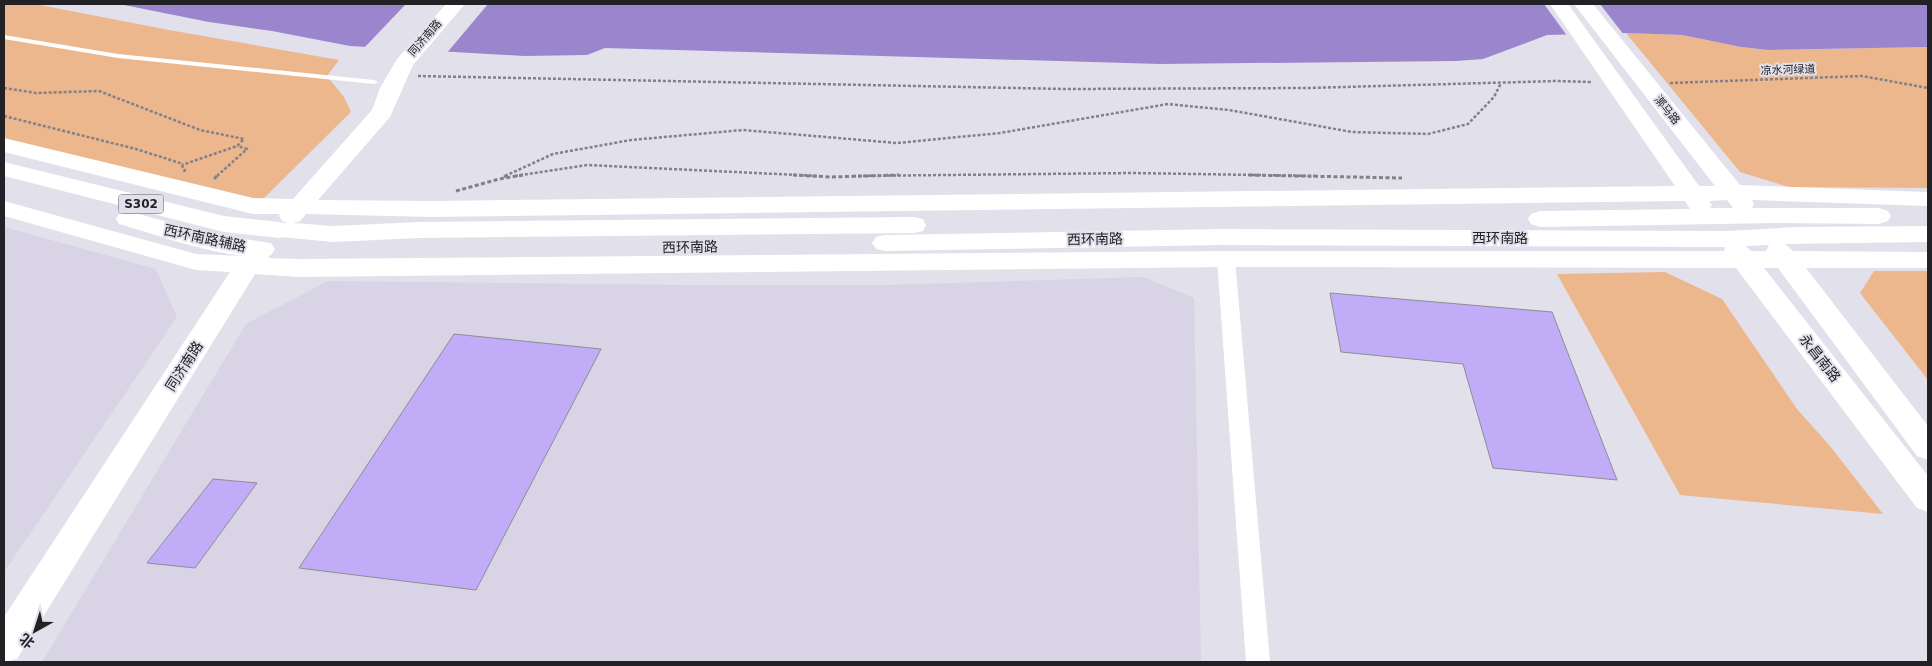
<svg xmlns="http://www.w3.org/2000/svg" width="1932" height="666" font-family="'DejaVu Sans','Noto Sans SC',sans-serif">
<style>
.built{fill:#d8d3e5}
.green{fill:#edb78e}
.water{fill:#9b86ce}
.pier{fill:#e2e0ea}
.building{fill:#c1acf7;stroke:#8e8c95}
.lines{fill:none;stroke-linecap:round;stroke-linejoin:round}
.path-far1{stroke:#828188;stroke-width:2.5;stroke-dasharray:3 2;stroke-linecap:butt}
.path{stroke:#828188;stroke-width:3;stroke-dasharray:4 2.5;stroke-linecap:butt}
.lane{fill:#fff;fill-rule:evenodd}
.street{fill:#fff;fill-rule:evenodd}
.secondary{fill:#fff;fill-rule:evenodd}
.primary{fill:#fff;fill-rule:evenodd}
.labels{text-anchor:middle;dominant-baseline:central;stroke-width:4;stroke-linejoin:round;paint-order:stroke}
.far-street-label{font-size:11px;fill:#222125;stroke:#e2e0ea}
.shield{fill:#e2e0ea;stroke:#5c5a60;stroke-width:1}
.shield-label{font-size:12px;font-weight:bold;fill:#222125}
.street-label{font-size:14px;fill:#222125;stroke:#e2e0ea}
</style>
<rect width="100%" height="100%" fill="#e2e0ea"/>
<!-- built -->
<g class="built">
<polygon points="4,227 156,269 177,317 4,572"/>
<polygon points="1143,277 1194,298 1201,662 42,662 246,324 328,281 686,285 888,285"/>
</g>
<!-- green -->
<g class="green">
<polygon points="4,4 35,4 169,30 339,60 327,76 344,97 351,112 262,200 238,209 4,143"/>
<polygon points="1626,33 1682,35 1741,47 1768,50 1928,47 1928,188 1789,187 1740,172"/>
<polygon points="1874,271 1928,271 1928,380 1860,293"/>
<polygon points="1665,272 1722,299 1797,409 1830,446 1883,514 1680,495 1557,274"/>
</g>
<!-- water -->
<polygon class="water" points="119,4 1928,4 1928,47 1768,50 1741,47 1682,35 1626,33 1547,35 1483,59 1456,61 1160,64 605,48 587,55 524,56 350,46 272,31 209,22"/>
<!-- pier -->
<g class="pier">
<polygon points="406,4 488,4 446,54 363,49"/>
<polygon points="1544,4 1600,4 1624,35 1568,37"/>
</g>
<!-- building -->
<g class="building">
<polygon points="1330,293 1552,312 1617,480 1493,468 1463,364 1341,352"/>
<polygon points="454,334 601,349 476,590 299,568"/>
<polygon points="213,479 257,483 195,568 147,563"/>
</g>
<g class="lines">
<!-- path-far1 -->
<g class="path-far1">
<polyline points="418,76 1066,89 1308,88 1557,81 1592,82"/>
<polyline points="1670,83 1862,76 1928,88"/>
<polyline points="4,88 36,93 99,91 200,130 244,139 237,146 182,165"/>
<polyline points="4,116 136,149 180,163 185,170 183,172"/>
<polyline points="217,176 247,149 237,146"/>
<polyline points="505,176 553,154 631,140 743,130 897,143 1000,133 1168,104 1229,110 1352,132 1428,134 1468,124 1494,97 1501,83"/>
<polyline points="515,176 587,165 819,176"/>
<polyline points="853,176 1133,173 1316,176"/>
</g>
<!-- path -->
<g class="path">
<polyline points="793,175 831,177 899,175"/>
<polyline points="1249,175 1402,178"/>
<polyline points="504,177 508,175"/>
<polyline points="214,179 218,175"/>
<polyline points="456,191 499,179 523,175"/>
</g>
<!-- lane -->
<polygon class="lane" points="4,35 118,54 374,80 378,82 374,84 118,58 4,39"/>
<!-- street -->
<polygon class="street" points="1226,253 1232,255 1235,259 1270,662 1246,662 1217,259 1220,255"/>
<!-- secondary -->
<g class="secondary">
<path d="M 446,4 L 465,4 L 413,65 L 390,117 L 318,200 L 433,201 L 1675,186 L 1550,4 L 1568,4 L 1699,186 L 1715,186 L 1574,4 L 1593,4 L 1740,185 L 1928,192 L 1928,206 L 1752,200 L 1754,204 L 1752,208 L 1879,208 L 1888,211 L 1891,216 L 1888,221 L 1879,224 L 1777,223 L 1540,227 L 1531,224 L 1528,219 L 1531,214 L 1540,211 L 1690,209 L 1685,201 L 433,217 L 306,214 L 300,221 L 293,223 L 333,226 L 419,222 L 914,217 L 923,219 L 926,225 L 923,231 L 914,233 L 419,238 L 333,242 L 270,236 L 267,230 L 270,224 L 287,223 L 282,221 L 279,216 L 280,214 L 253,214 L 4,152 L 4,138 L 253,198 L 293,199 L 372,110 L 380,88 L 397,59 ZM 1727,200 L 1733,208 L 1710,208 L 1712,205 L 1709,201 Z"/>
<path d="M 4,201 L 196,254 L 242,256 C 250,247 255,245 267,248 L 271,254 L 268,258 L 299,259 L 1226,251 L 1724,251 L 1725,247 L 1221,245 L 885,251 L 876,249 L 872,243 L 876,237 L 885,235 L 1221,229 L 1727,231 L 1797,227 L 1928,226 L 1928,242 L 1785,244 L 1793,251 L 1928,252 L 1928,268 L 1806,268 L 1928,426 L 1928,460 L 1917,456 L 1778,268 L 1764,268 L 1928,476 L 1928,512 L 1917,508 L 1736,268 L 1226,267 L 299,277 L 255,274 L 17,659 L 4,662 L 4,617 L 230,272 L 196,270 L 4,216 ZM 1769,245 L 1766,251 L 1751,251 L 1746,246 Z"/>
</g>
<!-- primary -->
<g class="primary">
<polygon points="4,162 224,216 279,222 288,224 291,230 288,236 279,238 224,232 4,176"/>
<path d="M 128,211 L 211,234 L 271,243 L 275,249 L 271,255 C 238,264 154,234 119,224 L 116,219 L 119,214 Z"/>
</g>
</g>
<g class="labels">
<!-- far-street labels -->
<g class="far-street-label">
<text transform="translate(425 38) rotate(-49)">同济南路</text>
<text transform="translate(1788 70) rotate(-2)">凉水河绿道</text>
<text transform="translate(1667 110) rotate(51)">漷马路</text>
</g>
<!-- shield labels -->
<rect class="shield" x="118.5" y="194.5" width="45" height="19" rx="4"/>
<g class="shield-label">
<text x="141" y="204">S302</text>
</g>
<!-- street labels -->
<g class="street-label">
<text transform="translate(205 238) rotate(12)">西环南路辅路</text>
<text x="1500" y="238">西环南路</text>
<text transform="translate(1095 239) rotate(-1)">西环南路</text>
<text transform="translate(690 247) rotate(-1)">西环南路</text>
<text transform="translate(1820 358) rotate(52)">永昌南路</text>
<text transform="translate(184 366) rotate(-57)">同济南路</text>
</g>
</g>
<!-- border -->
<rect width="1932" height="666" fill="none" stroke="#222125" stroke-width="10"/>
<!-- north arrow -->
<g transform="translate(35 631) rotate(219)" stroke="#e2e0ea" stroke-width="4" paint-order="stroke">
<path d="M0-4L9 19L0 12L-9 19Z" fill="#222125"/>
<text y="-8" font-size="14" font-weight="bold" text-anchor="middle" fill="#222125">北</text>
</g>
</svg>
